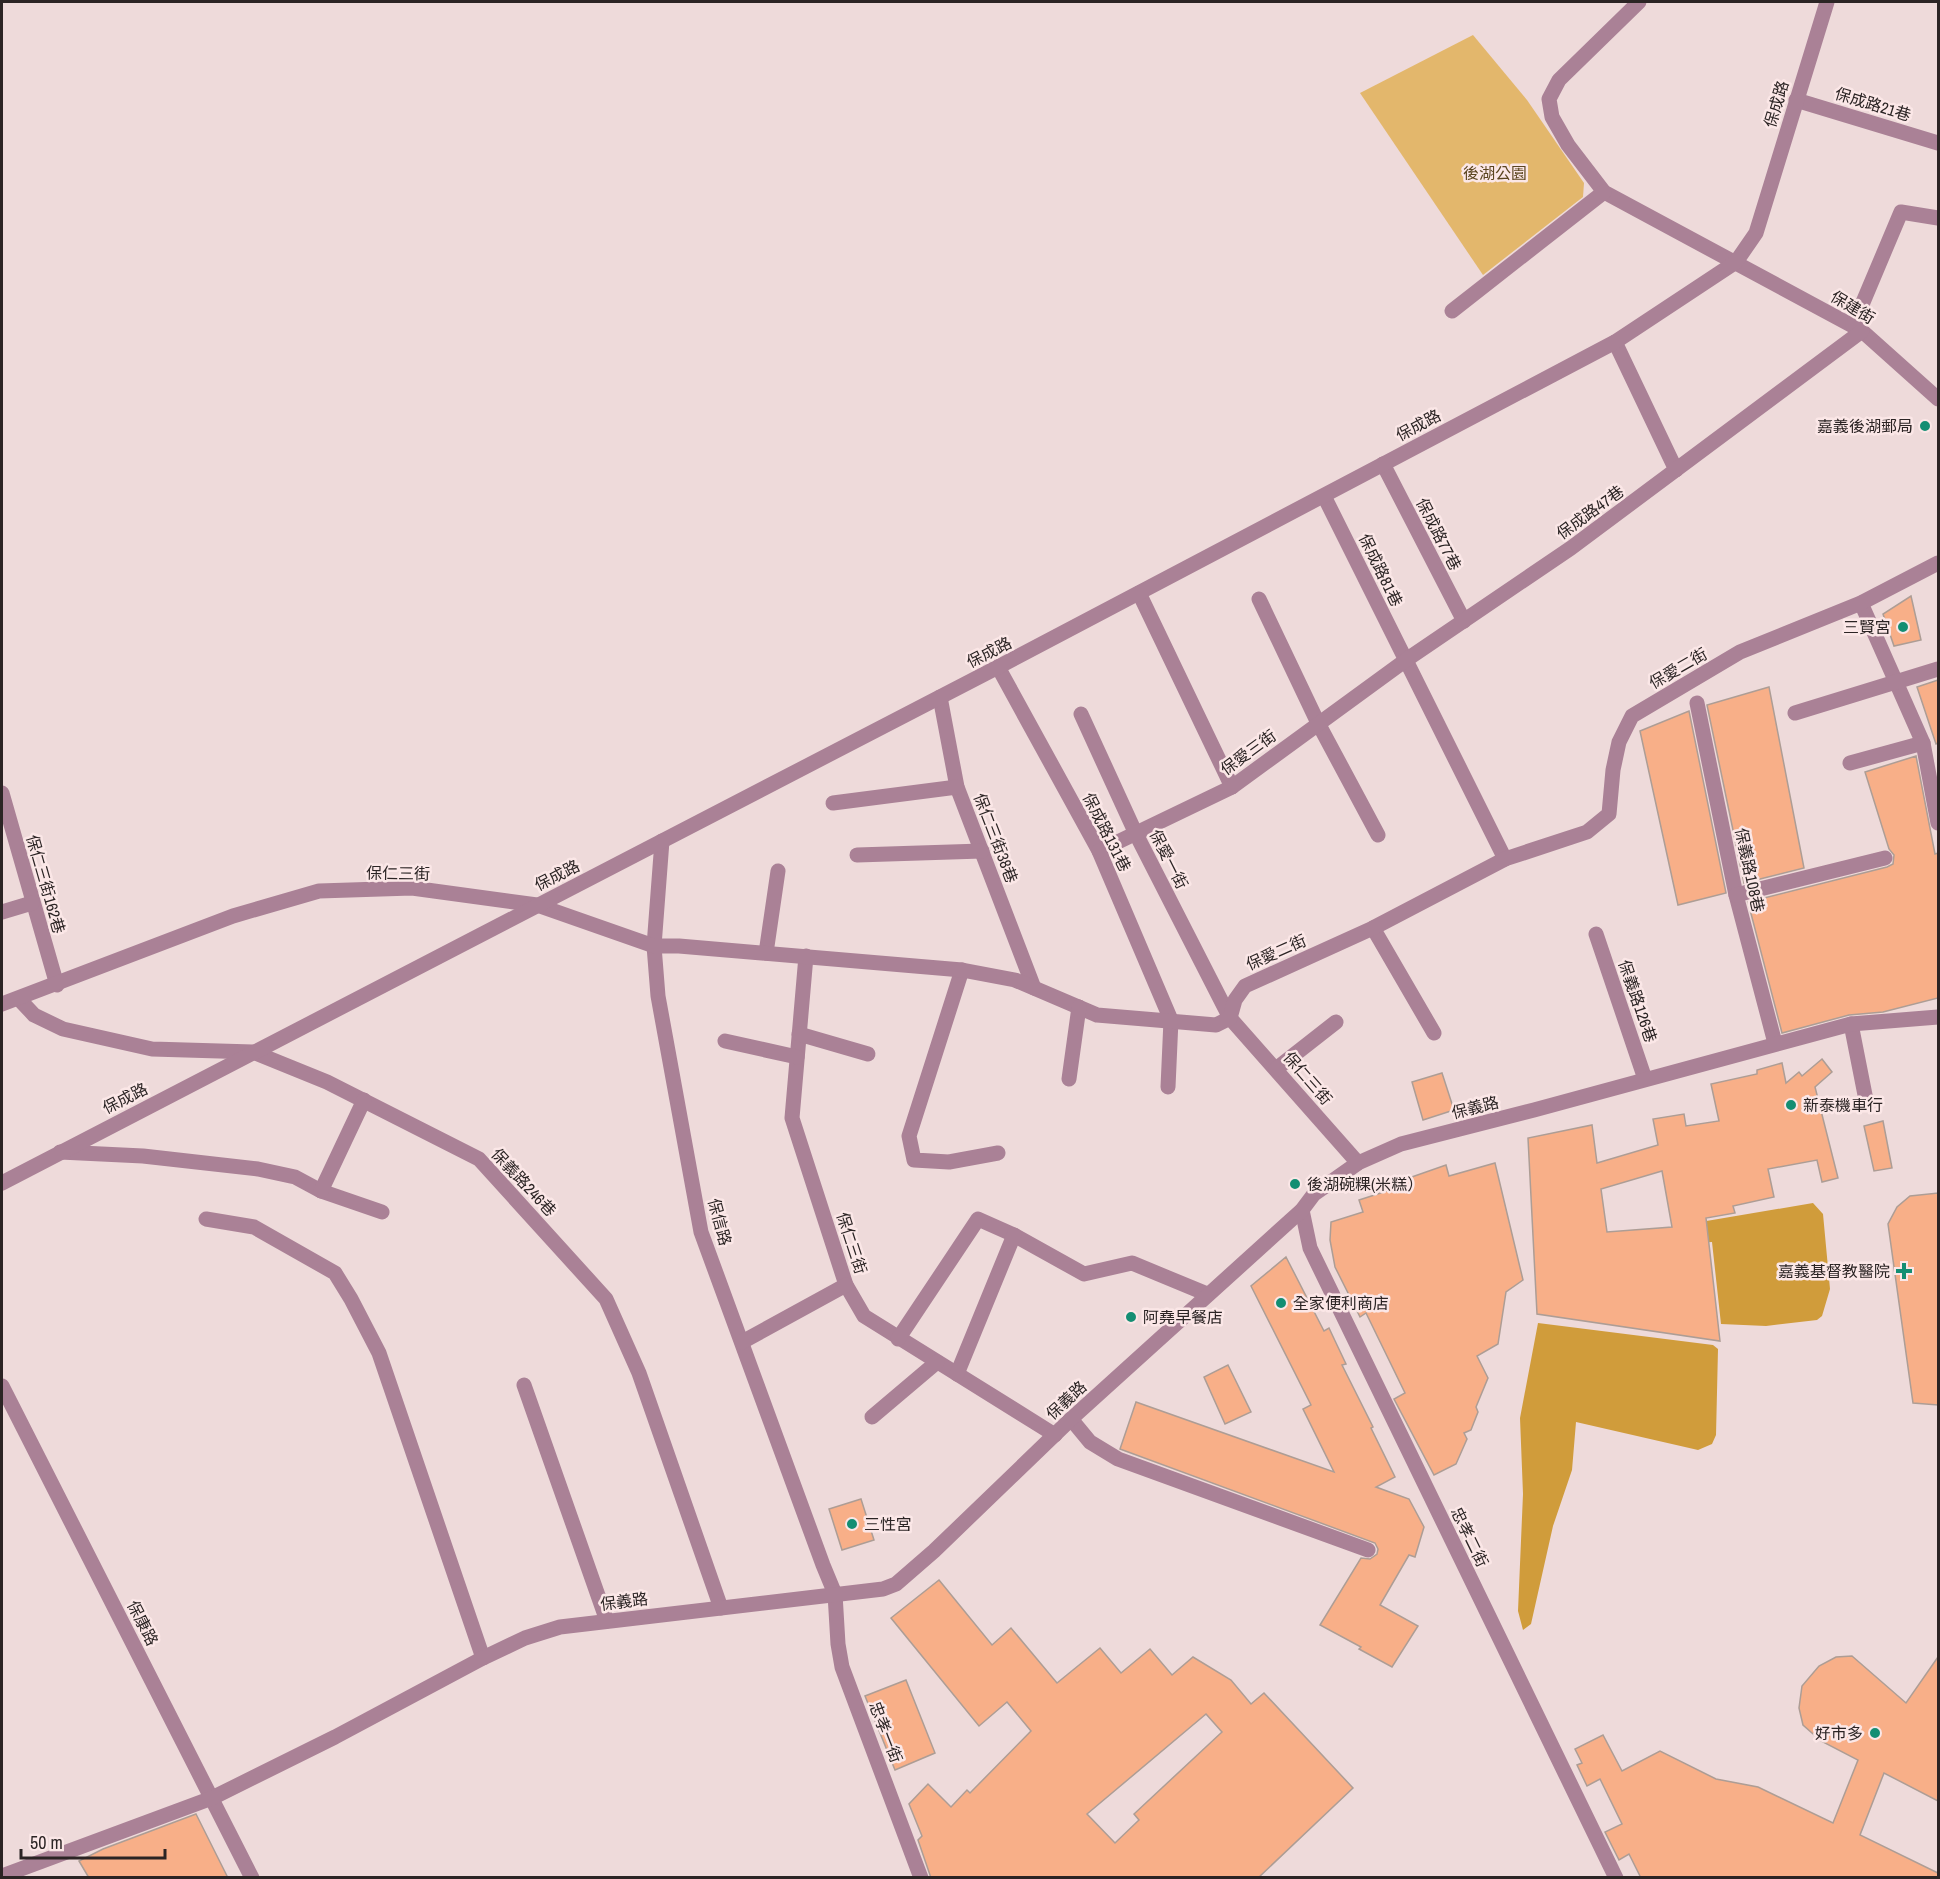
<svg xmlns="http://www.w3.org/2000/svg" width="1940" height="1879" font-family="'Archivo Narrow','Noto Sans TC',sans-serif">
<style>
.green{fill:#e3b76c}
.forest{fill:#d09c3b}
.building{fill:#f8af88;stroke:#ad9d95;stroke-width:1.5;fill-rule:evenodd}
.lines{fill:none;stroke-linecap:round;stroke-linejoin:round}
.minor{stroke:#aa8196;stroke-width:15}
.poi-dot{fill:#148e73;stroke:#fbe7e7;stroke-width:2}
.labels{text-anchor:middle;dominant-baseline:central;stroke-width:5;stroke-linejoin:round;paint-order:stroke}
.street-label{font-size:16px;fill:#2b2424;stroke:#fbe7e7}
.park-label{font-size:16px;fill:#5b451f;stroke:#fbe7e7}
.poi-label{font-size:16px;fill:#2b2424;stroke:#fbe7e7;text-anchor:start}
</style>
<rect width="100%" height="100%" fill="#eedada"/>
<!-- green -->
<polygon class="green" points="1473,35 1527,100 1584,183 1583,197 1483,275 1360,93"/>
<!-- forest -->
<g class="forest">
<polygon points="1813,1203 1823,1214 1830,1289 1822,1316 1817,1320 1766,1326 1721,1324 1712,1242 1679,1244 1677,1226"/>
<polygon points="1538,1323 1713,1345 1718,1349 1716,1435 1712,1444 1698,1450 1576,1422 1572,1470 1553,1526 1531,1624 1523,1630 1518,1611 1523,1494 1520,1418"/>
</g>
<!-- building -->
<g class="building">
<polygon points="1911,596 1921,640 1894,646 1883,614"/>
<polygon points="1938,680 1938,743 1936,744 1917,687"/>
<polygon points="1769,687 1804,868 1744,883 1707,705"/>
<polygon points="1689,711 1726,893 1678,905 1640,731"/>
<polygon points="1916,756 1935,854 1938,853 1938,998 1883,1012 1849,1015 1782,1033 1748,902 1887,867 1893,864 1894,855 1889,849 1865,772"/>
<path d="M 1822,1059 L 1832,1072 L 1815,1087 L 1838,1178 L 1822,1182 L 1817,1160 L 1768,1169 L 1774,1197 L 1733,1206 L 1735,1213 L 1706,1218 L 1720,1341 L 1537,1314 L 1528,1138 L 1592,1125 L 1597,1163 L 1658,1145 L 1653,1119 L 1684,1114 L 1686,1126 L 1719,1121 L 1711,1084 L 1757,1074 L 1757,1070 L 1782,1063 L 1786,1083 L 1799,1072 L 1802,1076 ZM 1662,1171 L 1672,1227 L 1607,1232 L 1601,1189 Z"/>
<polygon points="1442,1073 1454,1110 1423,1120 1412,1082"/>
<polygon points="1883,1121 1892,1168 1874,1171 1864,1126"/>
<polygon points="1495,1163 1523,1280 1506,1292 1498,1344 1477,1356 1488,1378 1476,1407 1478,1412 1471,1430 1464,1433 1467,1439 1456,1464 1434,1475 1394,1399 1405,1393 1366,1313 1360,1317 1335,1267 1330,1240 1331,1222 1363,1212 1359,1200 1387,1191 1386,1186 1446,1165 1449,1176"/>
<polygon points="1938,1193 1938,1405 1913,1403 1888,1224 1897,1207 1910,1196"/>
<polygon points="1286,1257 1324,1331 1329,1328 1337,1345 1346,1364 1342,1365 1373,1427 1371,1428 1395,1477 1376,1487 1409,1499 1424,1527 1415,1557 1409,1555 1380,1605 1418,1626 1392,1667 1359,1649 1361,1647 1320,1625 1361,1558 1370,1559 1377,1554 1378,1549 1375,1543 1120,1449 1136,1402 1334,1472 1303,1409 1311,1405 1251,1286"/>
<polygon points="1228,1365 1251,1412 1225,1424 1204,1377"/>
<polygon points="861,1499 874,1540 842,1550 829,1509"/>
<path d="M 939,1580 L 992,1645 L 1011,1628 L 1057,1683 L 1100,1648 L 1121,1673 L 1150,1649 L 1172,1675 L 1193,1657 L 1231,1680 L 1251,1704 L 1264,1693 L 1353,1788 L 1258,1878 L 931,1878 L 918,1840 L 922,1836 L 909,1804 L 928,1784 L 951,1807 L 967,1790 L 970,1793 L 1031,1731 L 1007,1702 L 979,1726 L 891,1618 ZM 1206,1714 L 1222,1732 L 1134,1814 L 1139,1820 L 1115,1843 L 1087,1814 Z"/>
<polygon points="1852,1656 1906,1703 1938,1657 1938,1801 1884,1773 1860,1835 1938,1873 1938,1878 1641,1878 1629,1854 1619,1860 1605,1832 1622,1824 1600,1779 1587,1786 1577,1765 1582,1763 1575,1749 1603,1735 1622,1771 1660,1751 1716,1779 1758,1787 1833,1823 1858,1760 1821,1741 1803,1725 1799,1708 1802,1686 1819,1666 1836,1657"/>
<polygon points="906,1680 935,1753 895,1770 865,1696"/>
<polygon points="196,1814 228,1878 89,1878 79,1861 103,1849"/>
</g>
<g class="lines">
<!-- minor -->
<g class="minor">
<polyline points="1639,2 1559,80 1549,99 1552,117 1568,145 1604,192 1862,331 1938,399"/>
<polyline points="1796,100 1938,143"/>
<polyline points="1452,311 1604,192"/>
<polyline points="1853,326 1901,212 1938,218"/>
<polyline points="1615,342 1676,470"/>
<polyline points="1383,464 1464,621"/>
<polyline points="1324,496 1505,859"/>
<polyline points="1139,593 1232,787"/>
<polyline points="1259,599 1318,723 1378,835"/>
<polyline points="1861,603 1923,743 1938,823"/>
<polyline points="998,667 1099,851 1171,1020 1168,1087"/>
<polyline points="940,697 957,787 1034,988"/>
<polyline points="1697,703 1736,895 1775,1043"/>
<polyline points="1795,713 1938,669"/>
<polyline points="1081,714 1136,834 1230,1018 1358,1163"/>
<polyline points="1850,763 1923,743"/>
<polyline points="2,793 57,985"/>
<polyline points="833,803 957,787"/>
<polyline points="662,841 654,946 658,996 701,1232 823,1565 835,1594 838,1644 842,1667 921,1878"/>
<polyline points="1099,851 1232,787 1406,660 1571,548 1862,331"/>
<polyline points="857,855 982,851"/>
<polyline points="1736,895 1885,858"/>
<polyline points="2,912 32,903"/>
<polyline points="1373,928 1434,1033"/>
<polyline points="1596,934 1645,1079"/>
<polyline points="766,953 778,871"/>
<polyline points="806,956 792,1118 846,1285 864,1316 1055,1435"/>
<polyline points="962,970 909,1136 914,1160 949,1162 998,1153"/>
<polyline points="19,999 34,1015 63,1029 152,1049 253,1052 327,1082 479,1159 606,1299 639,1373 721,1608"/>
<polyline points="2,1004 233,916 319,891 412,888 537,905 654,946 679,946 962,970 1015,980 1097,1015 1216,1025 1230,1018 1235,1000 1245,986 1373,928 1505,859 1587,832 1609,814 1613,770 1619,742 1632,716 1740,652 1861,603 1938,563"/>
<polyline points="1851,1024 1866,1100"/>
<polyline points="799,1034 868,1054"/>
<polyline points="725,1041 797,1057"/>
<polyline points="1276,1069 1336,1022"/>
<polyline points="1069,1079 1079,1007"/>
<polyline points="60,1152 143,1156 258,1169 295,1177 321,1191 382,1212"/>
<polyline points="2,1183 998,667 1615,342 1736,262 1756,233 1827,2"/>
<polyline points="321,1191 364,1100"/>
<polyline points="1302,1210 1310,1248 1616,1878"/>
<polyline points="206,1219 254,1227 335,1273 351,1299 379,1353 483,1658"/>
<polyline points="898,1339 978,1219 1014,1235 1084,1274 1132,1263 1207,1294"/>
<polyline points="742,1342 846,1285"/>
<polyline points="957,1374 1014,1235"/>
<polyline points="524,1385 607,1621"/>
<polyline points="2,1386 252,1878"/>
<polyline points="872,1417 937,1362"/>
<polyline points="1071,1419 1090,1442 1118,1459 1368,1550"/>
<polyline points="2,1876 212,1798 335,1737 483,1658 525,1638 560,1627 883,1589 896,1584 934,1551 1071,1419 1302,1210 1314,1194 1358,1163 1401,1144 1534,1110 1851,1024 1938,1017"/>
</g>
</g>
<!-- markers -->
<g class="poi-dot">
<circle cx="1925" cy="426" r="6"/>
<circle cx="1903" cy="627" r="6"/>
<circle cx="1791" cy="1105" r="6"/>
<circle cx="1295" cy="1184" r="6"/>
<path d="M1901 1262h6v6h6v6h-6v6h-6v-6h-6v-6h6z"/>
<circle cx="1281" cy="1303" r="6"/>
<circle cx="1131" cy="1317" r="6"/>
<circle cx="852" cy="1524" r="6"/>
<circle cx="1875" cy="1733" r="6"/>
</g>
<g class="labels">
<!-- street labels -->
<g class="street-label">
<text transform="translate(1776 104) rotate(-73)">保成路</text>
<text transform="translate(1873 104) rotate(17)">保成路21巷</text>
<text transform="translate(1853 307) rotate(31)">保建街</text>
<text transform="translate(1418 425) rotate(-28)">保成路</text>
<text transform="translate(1590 512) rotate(-36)">保成路47巷</text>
<text transform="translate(1439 534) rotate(63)">保成路77巷</text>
<text transform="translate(1381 570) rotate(64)">保成路81巷</text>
<text transform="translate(989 652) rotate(-27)">保成路</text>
<text transform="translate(1678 668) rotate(-30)">保愛二街</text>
<text transform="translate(1248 752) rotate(-36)">保愛三街</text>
<text transform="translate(1107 832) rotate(63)">保成路131巷</text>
<text transform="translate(996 838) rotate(69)">保仁三街38巷</text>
<text transform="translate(1169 859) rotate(63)">保愛一街</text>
<text transform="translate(1750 870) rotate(78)">保義路108巷</text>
<text transform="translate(398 873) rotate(1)">保仁三街</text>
<text transform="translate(557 875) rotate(-27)">保成路</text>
<text transform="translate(46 884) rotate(74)">保仁三街162巷</text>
<text transform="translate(1276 952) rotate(-24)">保愛二街</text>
<text transform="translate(1638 1001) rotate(71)">保義路126巷</text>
<text transform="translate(1308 1078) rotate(49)">保仁三街</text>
<text transform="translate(125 1098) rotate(-27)">保成路</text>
<text transform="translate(1475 1107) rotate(-14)">保義路</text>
<text transform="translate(524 1182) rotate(47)">保義路246巷</text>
<text transform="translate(720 1222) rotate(75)">保信路</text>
<text transform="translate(852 1243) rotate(72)">保仁三街</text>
<text transform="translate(1066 1400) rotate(-43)">保義路</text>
<text transform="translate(1470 1537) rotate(64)">忠孝二街</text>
<text transform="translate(624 1601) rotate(-7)">保義路</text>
<text transform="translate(143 1623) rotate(63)">保康路</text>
<text transform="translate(886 1732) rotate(69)">忠孝一街</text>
</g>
<!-- park labels -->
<g class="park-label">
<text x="1495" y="173">後湖公園</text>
</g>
<!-- poi labels -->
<g class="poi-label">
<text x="1913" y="426" text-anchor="end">嘉義後湖郵局</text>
<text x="1891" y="627" text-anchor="end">三賢宮</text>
<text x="1803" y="1105">新泰機車行</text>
<text x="1307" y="1184">後湖碗粿(米糕）</text>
<text x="1890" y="1271" text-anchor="end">嘉義基督教醫院</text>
<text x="1293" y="1303">全家便利商店</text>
<text x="1143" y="1317">阿堯早餐店</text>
<text x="864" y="1524">三性宮</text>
<text x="1863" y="1733" text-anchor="end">好市多</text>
</g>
</g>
<!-- border -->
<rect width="1940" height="1879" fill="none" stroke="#2b2424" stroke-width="6"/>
<!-- scale -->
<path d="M21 1849v9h144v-9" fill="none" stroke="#2b2424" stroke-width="3"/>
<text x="30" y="1849" font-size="18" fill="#2b2424" stroke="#fbe7e7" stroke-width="4.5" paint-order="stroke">50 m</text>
</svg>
